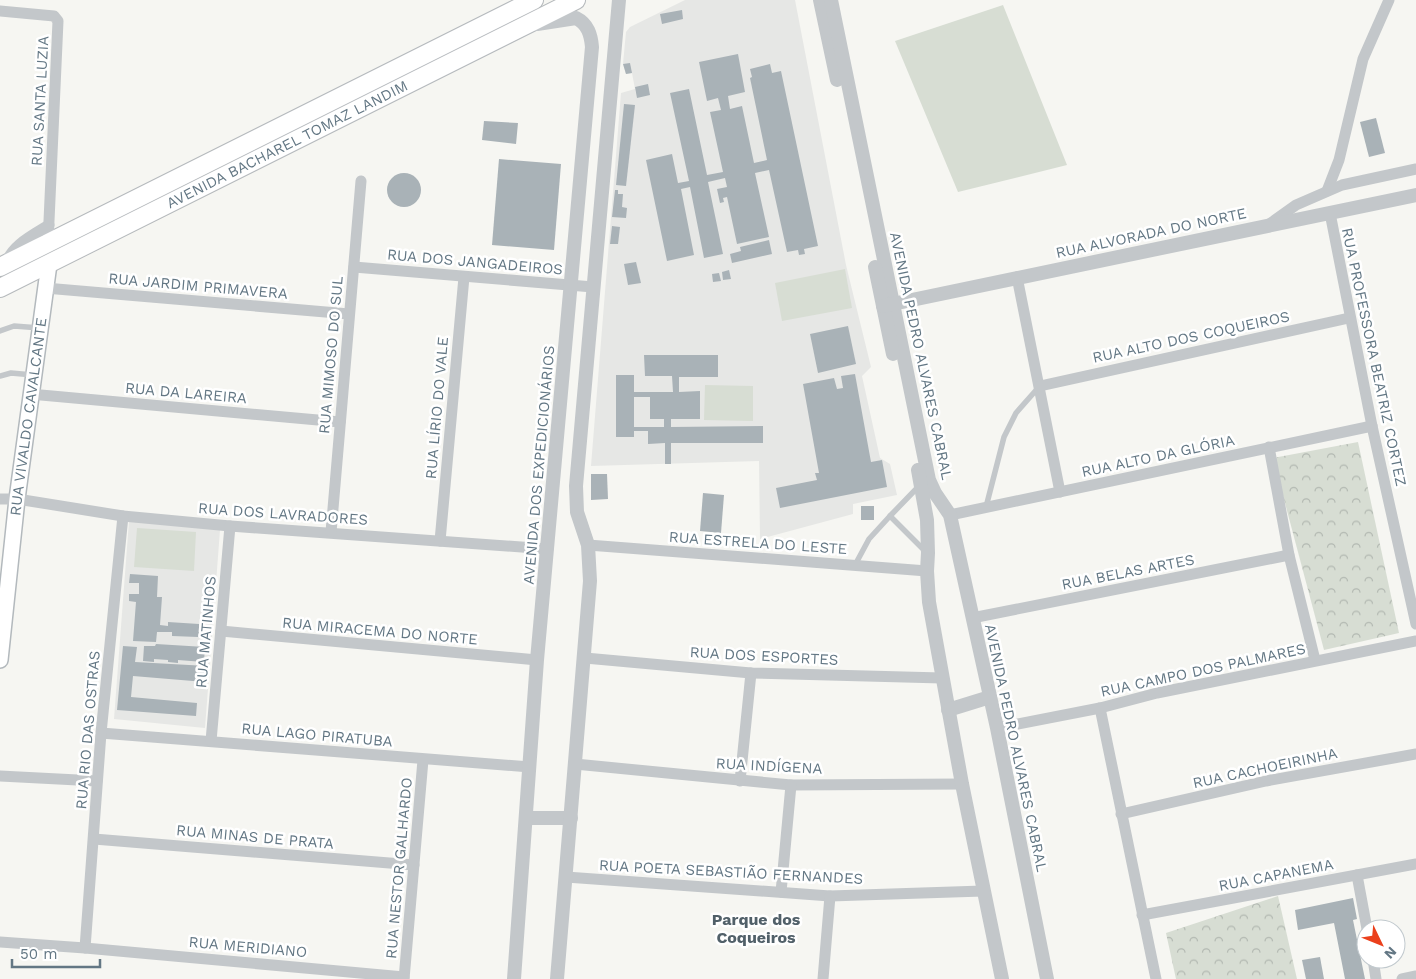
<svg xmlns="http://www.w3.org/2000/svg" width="1416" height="979" font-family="'Work Sans',sans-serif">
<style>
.built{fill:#e6e7e5}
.park{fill:url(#park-crowns)}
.pitch{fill:#d7ddd3}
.building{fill:#a9b2b7;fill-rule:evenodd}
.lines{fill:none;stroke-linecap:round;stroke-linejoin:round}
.secondary-casing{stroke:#b3b9bd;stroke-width:18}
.trunk-casing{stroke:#b5b9bc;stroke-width:20}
.service{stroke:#c3c7ca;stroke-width:5.5}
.minor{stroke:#c3c7ca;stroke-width:11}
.tertiary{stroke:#c3c7ca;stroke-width:14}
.secondary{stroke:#fff;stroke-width:15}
.trunk{stroke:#fff;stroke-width:18}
.labels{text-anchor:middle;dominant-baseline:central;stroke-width:5;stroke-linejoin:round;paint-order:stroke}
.street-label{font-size:15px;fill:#637784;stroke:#fff}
.neighbourhood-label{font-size:16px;font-weight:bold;fill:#516069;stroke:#fff}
</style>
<defs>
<pattern id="park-crowns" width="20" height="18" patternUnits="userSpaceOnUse" patternTransform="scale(1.25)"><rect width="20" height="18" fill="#d7ddd3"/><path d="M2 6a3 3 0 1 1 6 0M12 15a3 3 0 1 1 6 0" fill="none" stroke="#b2b8b1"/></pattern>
</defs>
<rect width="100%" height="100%" fill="#f6f6f2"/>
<!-- built -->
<g class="built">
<polygon points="685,0 795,0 846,265 871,367 862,376 880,458 890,464 897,495 853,504 853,514 760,539 759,461 591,466 621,93 635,89 632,73 626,74 623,64 626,32 630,27"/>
<polygon points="129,521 220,530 205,728 114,719"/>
</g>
<!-- park -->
<g class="park">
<polygon points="1358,442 1399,633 1324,650 1273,458"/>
<polygon points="1278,896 1297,979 1176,979 1166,933"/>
</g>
<!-- pitch -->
<g class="pitch">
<polygon points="1003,5 1067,165 958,192 895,41"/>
<polygon points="845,269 852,308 782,321 775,283"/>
<polygon points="705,385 753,386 753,421 704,420"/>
<polygon points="137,528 196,532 194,571 134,567"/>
</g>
<!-- building -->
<g class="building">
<polygon points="682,10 683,19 662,24 660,14"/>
<polygon points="738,54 745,92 728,96 730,109 742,106 754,163 767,160 750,78 752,77 750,69 770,64 772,73 781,71 818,246 804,249 805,254 799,255 798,250 787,252 769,170 755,173 769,237 737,244 727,197 723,198 724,202 720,203 717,189 727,187 725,178 708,182 723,254 704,258 690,187 681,189 694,255 667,261 646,160 672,154 678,183 689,181 670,93 689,89 707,175 723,172 710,112 721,110 718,98 707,101 699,62"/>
<polygon points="630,63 632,73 626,74 623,64"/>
<polygon points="648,84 650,95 637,98 635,87"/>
<polygon points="624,104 635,105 626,186 616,185"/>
<polygon points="1376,118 1385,153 1369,157 1360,122"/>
<polygon points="484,121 518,123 516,144 482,140"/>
<polygon points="499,159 561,164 554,250 492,245"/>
<circle cx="404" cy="190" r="17"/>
<polygon points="615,190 618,190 618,194 623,194 622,207 627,208 626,218 612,217"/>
<polygon points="612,226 620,227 618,244 610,244"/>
<polygon points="769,240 772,254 732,263 730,254 741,251 740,247"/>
<polygon points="636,262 641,283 628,285 624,264"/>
<polygon points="729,270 731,279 723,280 722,272"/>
<polygon points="719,273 721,281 713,282 712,274"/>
<polygon points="848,326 856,364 818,373 810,334"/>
<path d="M 644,355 L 718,355 L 718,377 L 679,377 L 679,392 L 700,391 L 700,419 L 671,419 L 671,427 L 763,426 L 763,443 L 671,443 L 671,464 L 665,464 L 665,443 L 648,444 L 648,431 L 634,431 L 634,437 L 616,437 L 616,375 L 634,375 L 634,392 L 673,392 L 672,376 L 645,376 ZM 634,397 L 650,397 L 650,419 L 664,419 L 664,427 L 634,427 Z"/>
<polygon points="855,374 871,462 882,460 887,487 780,508 776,488 817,480 815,473 819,473 803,384 834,378 837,389 843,388 841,376"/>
<polygon points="591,474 607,474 608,499 591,500"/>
<polygon points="703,493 724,495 721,533 700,531"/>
<rect x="861" y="506" width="13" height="14"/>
<polygon points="130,574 158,576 157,597 162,597 160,625 168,626 168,622 199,624 199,629 205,629 205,633 199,633 198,637 172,636 172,632 157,632 156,642 133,641 136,602 129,601 129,594 139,594 139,583 129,583"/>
<polygon points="156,644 205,647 204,662 178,660 178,663 168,662 168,660 154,659 154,662 143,661 144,646 155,646"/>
<polygon points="123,646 137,647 135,662 207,666 205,682 133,676 131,697 197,703 196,716 117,710"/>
<polygon points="1353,898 1357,919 1353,920 1365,979 1345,979 1334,923 1298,930 1295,910"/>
<polygon points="1320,957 1324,979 1306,979 1302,960"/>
</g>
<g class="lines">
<defs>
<g id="secondary">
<path id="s1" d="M 0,660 L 17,499 L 49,264"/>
</g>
<g id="trunk">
<polyline points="0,267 534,0"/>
<path id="s2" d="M 0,288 L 576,0"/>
</g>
</defs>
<!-- secondary casing -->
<use href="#secondary" class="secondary-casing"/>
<!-- trunk casing -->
<use href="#trunk" class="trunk-casing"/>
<!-- service -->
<g class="service">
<polyline points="0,331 14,326 40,328"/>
<polyline points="0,376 11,373 33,375"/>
<polyline points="919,486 890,516 926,552"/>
<polyline points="986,507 1004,437 1016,413 1038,388"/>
<polyline points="855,565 869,539 890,516"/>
</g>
<!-- minor -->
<g class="minor">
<polyline points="0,11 54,16 58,21 48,243"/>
<polyline points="1327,191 1339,160 1363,59 1389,0"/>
<polyline points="1330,213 1372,426 1416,624"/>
<polyline points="1268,225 1296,205 1342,185 1416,169"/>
<path d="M 6,265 C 10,246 33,235 49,225"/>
<polyline points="354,267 593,287"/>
<polyline points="1017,277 1060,492"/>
<polyline points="45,288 349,314"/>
<polyline points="1040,386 1349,318"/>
<polyline points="30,394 340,422"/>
<polyline points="1269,447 1289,555 1315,660"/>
<polyline points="0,499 17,499 123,516 230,526 548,549"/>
<polyline points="950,515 1372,426"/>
<polyline points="331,532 361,181"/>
<polyline points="440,541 464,277"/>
<polyline points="588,545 927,571"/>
<polyline points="972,618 1289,555"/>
<polyline points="221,631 537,660"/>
<polyline points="585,658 751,673 942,678"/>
<polyline points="1100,708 1156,979"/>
<polyline points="997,728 1100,708 1157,693 1416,641"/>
<path d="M 101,733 C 244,743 387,757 530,767"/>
<polyline points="211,741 230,526"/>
<polyline points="575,764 791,785 962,784"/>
<polyline points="0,776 97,781"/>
<polyline points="740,781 751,673"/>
<polyline points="1121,814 1266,781 1416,754"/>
<polyline points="94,839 414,865"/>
<polyline points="1357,875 1367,929"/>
<polyline points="566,877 830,896 983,891"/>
<polyline points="781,892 791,785"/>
<polyline points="1142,915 1416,864"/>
<polyline points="0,942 85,948 404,977"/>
<polyline points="85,948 101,733 123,516"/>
<polyline points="1373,959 1376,979"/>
<polyline points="404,979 423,760"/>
<polyline points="823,979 830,896"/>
<polyline points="1402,979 1416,976"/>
</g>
<!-- tertiary -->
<g class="tertiary">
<polyline points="820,0 837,80"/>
<polyline points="831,0 929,480 935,493 950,515 997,728 1047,979"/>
<polyline points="875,267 893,354"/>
<polyline points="883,306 1416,195"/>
<polyline points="918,470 927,520 928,553 927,571 929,602 962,784 1002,979"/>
<polyline points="948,710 990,697"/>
<polyline points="526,818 571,818"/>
<path d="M 514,979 L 537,660 L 592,47 C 591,35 588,24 576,18 L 537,24"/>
<polyline points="557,979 590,581 588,545 577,512 576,486 619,0"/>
</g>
<!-- secondary -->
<use href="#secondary" class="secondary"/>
<!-- trunk -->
<use href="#trunk" class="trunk"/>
</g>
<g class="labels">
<!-- street labels -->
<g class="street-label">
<text transform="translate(40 101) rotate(-87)">RUA SANTA LUZIA</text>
<text stroke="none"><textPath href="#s2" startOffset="321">AVENIDA BACHAREL TOMAZ LANDIM</textPath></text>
<text transform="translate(1151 233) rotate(-12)">RUA ALVORADA DO NORTE</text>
<text transform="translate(475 262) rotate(5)">RUA DOS JANGADEIROS</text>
<text transform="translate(198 286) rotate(5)">RUA JARDIM PRIMAVERA</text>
<text transform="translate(1191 337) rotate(-12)">RUA ALTO DOS COQUEIROS</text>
<text transform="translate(331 355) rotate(-85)">RUA MIMOSO DO SUL</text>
<text transform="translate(921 356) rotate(78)">AVENIDA PEDRO ALVARES CABRAL</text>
<text transform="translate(1374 357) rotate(78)">RUA PROFESSORA BEATRIZ CORTEZ</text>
<text transform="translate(186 393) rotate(5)">RUA DA LAREIRA</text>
<text transform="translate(437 408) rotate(-85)">RUA LÍRIO DO VALE</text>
<text stroke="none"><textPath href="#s1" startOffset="245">RUA VIVALDO CAVALCANTE</textPath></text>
<text transform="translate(1158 456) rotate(-12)">RUA ALTO DA GLÓRIA</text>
<text transform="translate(539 465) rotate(-85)">AVENIDA DOS EXPEDICIONÁRIOS</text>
<text transform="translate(283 514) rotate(4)">RUA DOS LAVRADORES</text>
<text transform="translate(758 543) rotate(4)">RUA ESTRELA DO LESTE</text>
<text transform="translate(1128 572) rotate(-11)">RUA BELAS ARTES</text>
<text transform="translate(380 631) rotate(5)">RUA MIRACEMA DO NORTE</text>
<text transform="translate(206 632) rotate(-85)">RUA MATINHOS</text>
<text transform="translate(764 656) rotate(3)">RUA DOS ESPORTES</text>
<text transform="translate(1203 670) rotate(-12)">RUA CAMPO DOS PALMARES</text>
<text transform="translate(88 730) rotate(-85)">RUA RIO DAS OSTRAS</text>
<text transform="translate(317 735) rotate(5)">RUA LAGO PIRATUBA</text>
<text transform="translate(1016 748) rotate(78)">AVENIDA PEDRO ALVARES CABRAL</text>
<text transform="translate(769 766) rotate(3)">RUA INDÍGENA</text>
<text transform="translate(1265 768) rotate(-12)">RUA CACHOEIRINHA</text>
<text transform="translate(255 837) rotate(5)">RUA MINAS DE PRATA</text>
<text transform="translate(399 868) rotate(-85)">RUA NESTOR GALHARDO</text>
<text transform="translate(731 872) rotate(3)">RUA POETA SEBASTIÃO FERNANDES</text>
<text transform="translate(1276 875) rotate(-11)">RUA CAPANEMA</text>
<text transform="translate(248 947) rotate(5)">RUA MERIDIANO</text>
</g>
<!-- neighbourhood labels -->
<g class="neighbourhood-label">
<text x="756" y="919">Parque dos<tspan x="756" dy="18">Coqueiros</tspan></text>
</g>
</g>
<!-- north arrow -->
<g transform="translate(1381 944) rotate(133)"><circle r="24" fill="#ffffff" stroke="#c1c9ce"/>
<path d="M0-4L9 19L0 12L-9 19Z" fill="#eb401c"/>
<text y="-8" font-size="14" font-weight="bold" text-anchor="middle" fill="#637784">N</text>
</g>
<!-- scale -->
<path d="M12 959v8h88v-8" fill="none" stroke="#637784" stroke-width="2.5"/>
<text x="20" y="959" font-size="15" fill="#637784" stroke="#ffffff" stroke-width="4" paint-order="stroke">50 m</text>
</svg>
